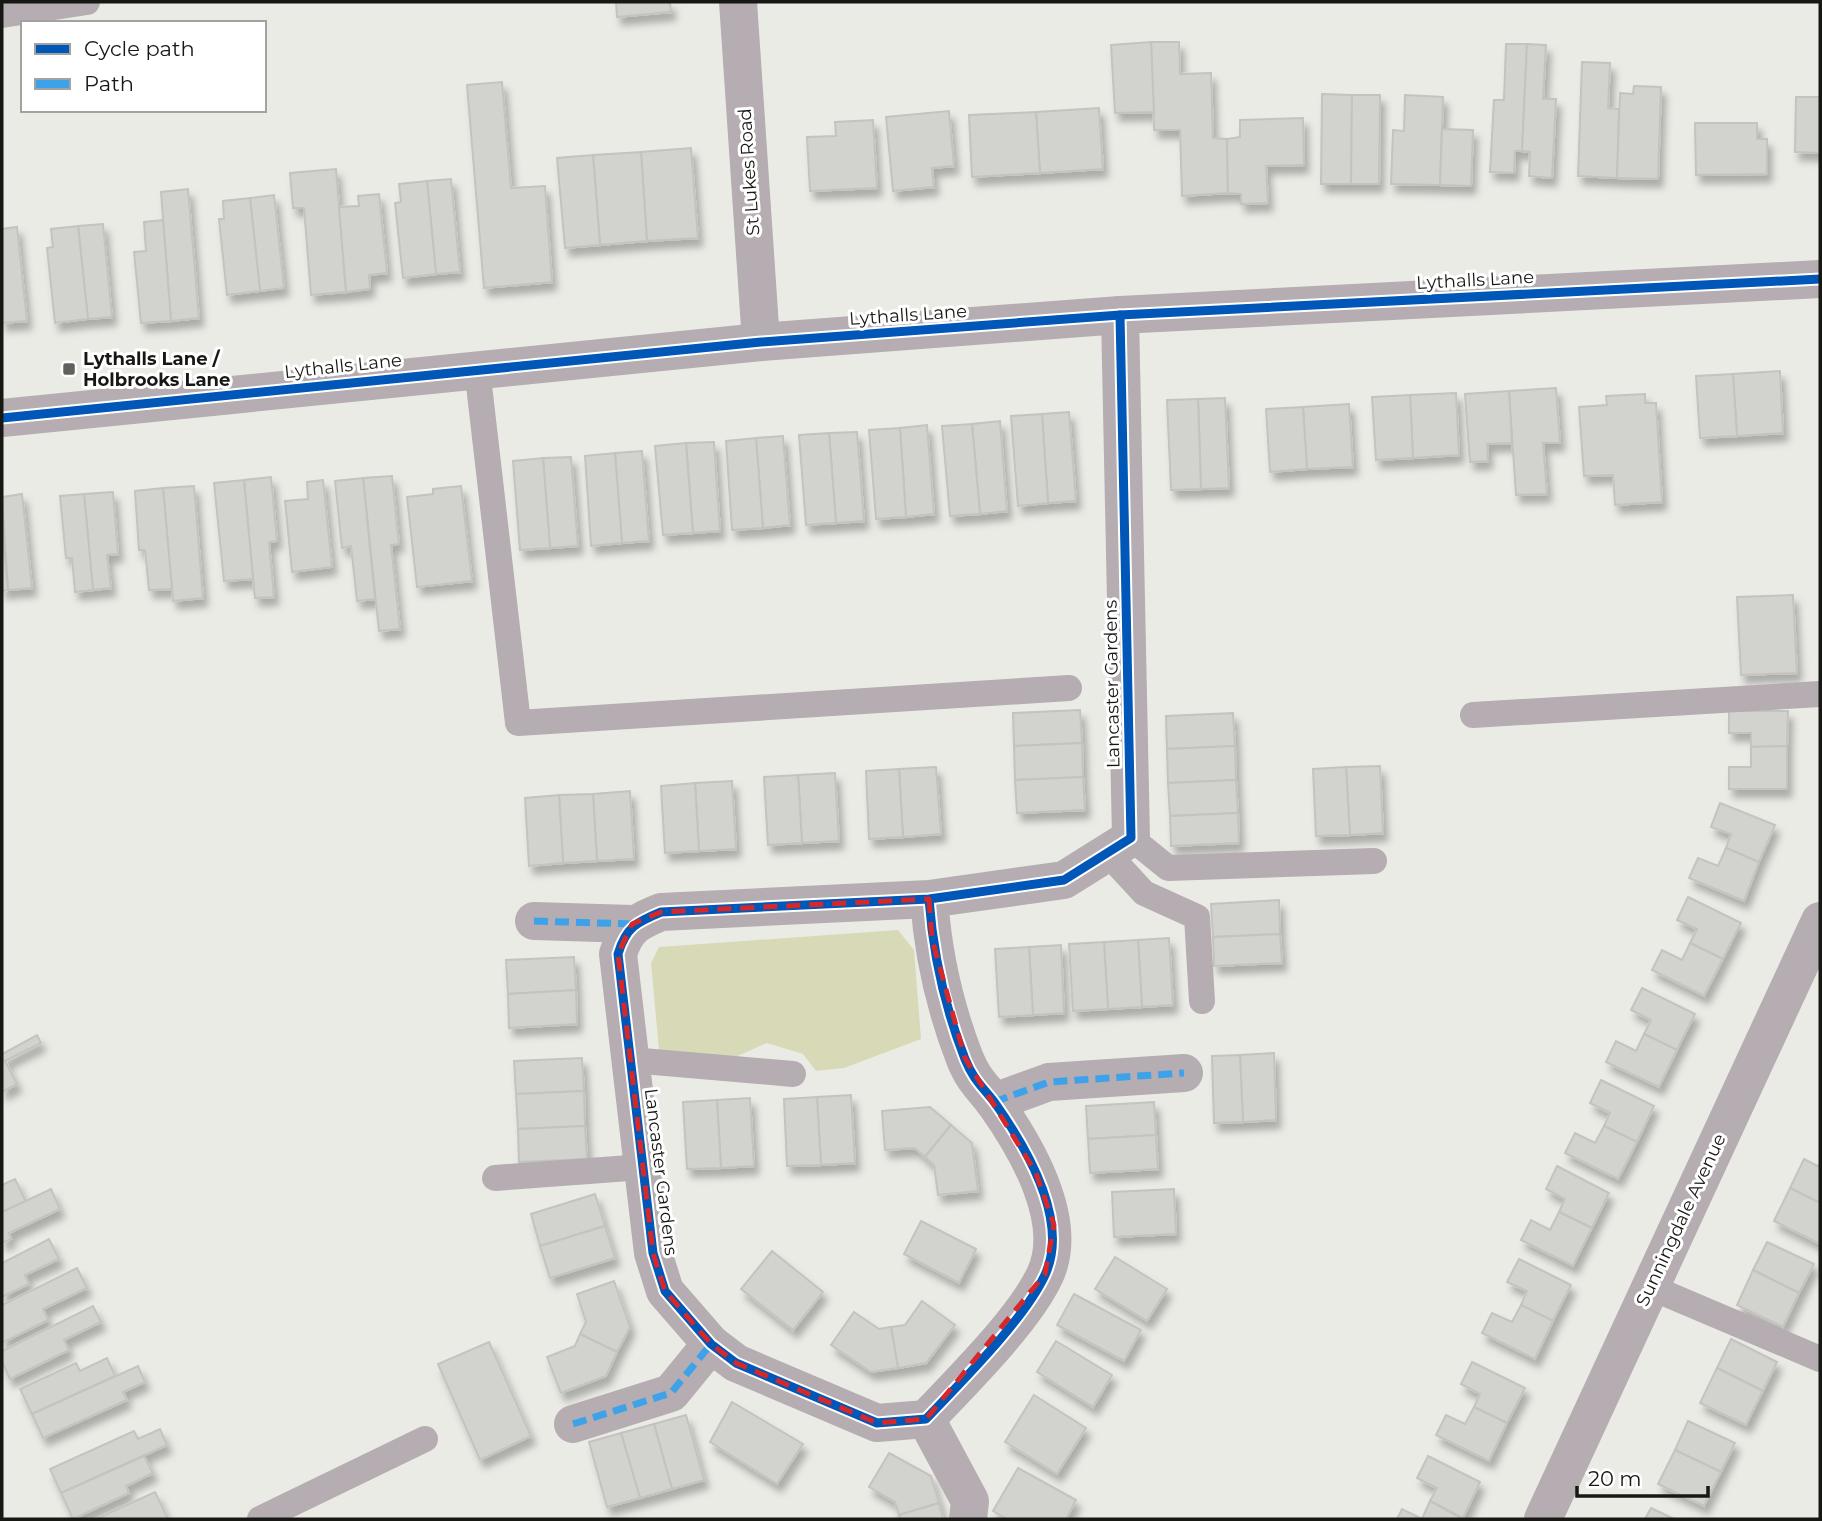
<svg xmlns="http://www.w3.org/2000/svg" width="1822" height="1521" font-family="Montserrat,sans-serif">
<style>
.green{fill:#d8dab7}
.building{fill:#d2d2ce;stroke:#c3c3bf;stroke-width:2;filter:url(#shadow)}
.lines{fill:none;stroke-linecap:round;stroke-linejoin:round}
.service{stroke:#b5adb1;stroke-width:26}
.minor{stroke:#b5adb1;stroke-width:38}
.tertiary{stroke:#b5adb1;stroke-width:38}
.quiet{stroke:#3da2ea;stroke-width:7;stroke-dasharray:14 7;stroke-linecap:butt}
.cycleway-casing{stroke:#fff;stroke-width:13}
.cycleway{stroke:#0057b8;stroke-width:9}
.marked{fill:none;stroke:#d62828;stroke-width:5;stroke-dasharray:14 9;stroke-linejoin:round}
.poi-dot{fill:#61615e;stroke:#fff;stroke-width:2.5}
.labels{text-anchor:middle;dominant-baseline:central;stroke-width:6;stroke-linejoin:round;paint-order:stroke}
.street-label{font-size:18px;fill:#171714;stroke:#fff}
.poi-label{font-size:18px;font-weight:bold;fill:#171714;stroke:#fff;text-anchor:start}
</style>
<defs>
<filter id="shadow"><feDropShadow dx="4.5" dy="8" stdDeviation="3.5" flood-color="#0004"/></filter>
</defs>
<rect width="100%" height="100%" fill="#ebebe6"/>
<!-- green -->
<polygon class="green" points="898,930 914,950 921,1039 844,1068 816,1071 803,1054 767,1043 733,1058 659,1050 651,963 659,947"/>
<!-- building -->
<g class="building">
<polygon points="616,2 670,2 671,12 617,17"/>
<polygon points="1151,42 1179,42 1180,74 1211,73 1213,138 1227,139 1228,193 1182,196 1180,130 1154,130"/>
<polygon points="1151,42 1154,112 1115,113 1111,45"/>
<polygon points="1506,44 1527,44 1522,151 1515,151 1514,173 1490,172 1494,100 1504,100"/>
<polygon points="1527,44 1546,45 1543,99 1556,99 1552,178 1529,176 1530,152 1522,151"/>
<polygon points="1582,62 1610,63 1608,108 1619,109 1617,178 1578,176"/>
<polygon points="502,82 511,188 545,186 552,282 484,288 467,85"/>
<polygon points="1634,86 1661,87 1658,179 1617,178 1620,93 1633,94"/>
<polygon points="1322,94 1352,95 1351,184 1321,184"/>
<polygon points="1352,95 1380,95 1379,184 1351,184"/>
<polygon points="1405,95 1443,97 1440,185 1391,184 1393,130 1404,131"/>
<polygon points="1796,97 1820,97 1820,153 1795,152"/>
<polygon points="1099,108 1103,169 1040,173 1036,112"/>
<polygon points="949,111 954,166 932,168 934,187 893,191 886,117"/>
<polygon points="1036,112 1040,173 972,177 969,115"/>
<polygon points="1303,118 1304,165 1266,166 1268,203 1241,204 1241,194 1228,193 1227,139 1240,137 1240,120"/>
<polygon points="873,120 877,188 810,191 807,137 836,136 835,122"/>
<polygon points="1695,123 1757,123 1757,139 1767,139 1767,174 1696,175"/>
<polygon points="1442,129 1473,130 1471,186 1440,185"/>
<polygon points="691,148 698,238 647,241 641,152"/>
<polygon points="641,152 647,241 600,245 593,155"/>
<polygon points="593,155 600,245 565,248 557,158"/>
<polygon points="336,169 346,292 311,295 304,208 293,208 290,173"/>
<polygon points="451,179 460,272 436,274 427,181"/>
<polygon points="427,181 436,274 403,278 395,203 401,202 399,184"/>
<polygon points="188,189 199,318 171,321 161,192"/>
<polygon points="379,194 387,273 369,275 370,289 346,292 339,207 359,206 358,196"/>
<polygon points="274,195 284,288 260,291 250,198"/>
<polygon points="250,198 260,291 227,295 219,219 224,219 223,201"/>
<polygon points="163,220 171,321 141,323 134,252 146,251 144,222"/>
<polygon points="103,224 112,317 88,319 78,226"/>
<polygon points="78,226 88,319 55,323 47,248 53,247 51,229"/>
<polygon points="17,227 27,321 2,323 2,229"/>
<polygon points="1780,371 1783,433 1737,436 1733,374"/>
<polygon points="1733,374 1737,436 1700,438 1696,376"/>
<polygon points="1556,388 1560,443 1543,443 1547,494 1516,495 1509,391"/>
<polygon points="1509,391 1512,443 1487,444 1488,461 1470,462 1465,394"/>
<polygon points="1456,393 1459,455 1413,458 1410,395"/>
<polygon points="1645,394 1645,403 1656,403 1662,502 1615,505 1613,475 1584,476 1579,407 1607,405 1606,396"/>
<polygon points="1410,395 1413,458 1376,460 1372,397"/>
<polygon points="1225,398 1229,488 1201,489 1198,399"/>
<polygon points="1198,399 1201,489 1171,490 1167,400"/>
<polygon points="1349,404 1353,467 1307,469 1303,407"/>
<polygon points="1303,407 1307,469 1270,472 1266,409"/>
<polygon points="1069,412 1076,501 1048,503 1042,414"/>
<polygon points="1042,414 1048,503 1018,506 1011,416"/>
<polygon points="1000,421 1007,511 980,514 972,424"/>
<polygon points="972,424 980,514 950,516 942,426"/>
<polygon points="927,425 934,514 906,517 900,428"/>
<polygon points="900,428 906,517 876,519 869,430"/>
<polygon points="857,432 864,521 836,523 829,433"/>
<polygon points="829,433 836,523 806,525 799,435"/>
<polygon points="783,436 790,525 763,528 756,438"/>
<polygon points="756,438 763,528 732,530 726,441"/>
<polygon points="714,442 720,531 693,533 686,443"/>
<polygon points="686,443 693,533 663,535 655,446"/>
<polygon points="642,451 649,541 622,543 615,453"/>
<polygon points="615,453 622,543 591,546 585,456"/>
<polygon points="571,457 578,546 550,548 543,458"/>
<polygon points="543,458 550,548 520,550 513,461"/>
<polygon points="392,476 399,544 391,545 400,629 379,631 363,478"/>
<polygon points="271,477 277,541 269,542 274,597 255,598 244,480"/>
<polygon points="363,478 375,599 357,601 351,546 342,548 335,481"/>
<polygon points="244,480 253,579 224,581 214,483"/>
<polygon points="323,480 332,567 292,572 285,501 308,499 307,482"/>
<polygon points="194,486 203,598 173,601 163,488"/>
<polygon points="461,486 472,581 417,587 407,497 433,494 433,489"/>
<polygon points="163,488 172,589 149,590 145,550 139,550 135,491"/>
<polygon points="113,492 118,554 107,555 111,588 93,590 84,494"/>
<polygon points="22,494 32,588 8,590 2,497"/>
<polygon points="84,494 93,590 75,592 72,558 66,558 60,496"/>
<polygon points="2,529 8,590 2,591"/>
<polygon points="1793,595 1797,673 1741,675 1737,597"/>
<polygon points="1080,710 1082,743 1014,746 1013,713"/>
<polygon points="1729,711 1788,711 1787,746 1751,747 1751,733 1729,733"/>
<polygon points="1233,713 1235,746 1167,749 1166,716"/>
<polygon points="1082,743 1083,777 1015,780 1014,746"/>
<polygon points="1235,746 1236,780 1168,783 1167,749"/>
<polygon points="1787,746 1787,789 1729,789 1729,767 1751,767 1751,747"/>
<polygon points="1380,766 1383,833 1350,835 1346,767"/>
<polygon points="936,767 941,834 903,837 899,769"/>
<polygon points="1346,767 1350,835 1316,836 1313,769"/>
<polygon points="899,769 903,837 869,839 866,771"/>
<polygon points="835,773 839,841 802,843 798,775"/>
<polygon points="798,775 802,843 768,845 764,777"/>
<polygon points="1083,777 1085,810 1017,813 1015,780"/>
<polygon points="1236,780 1238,813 1170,816 1168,783"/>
<polygon points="732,781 736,849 699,851 695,783"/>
<polygon points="695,783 699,851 665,853 661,786"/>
<polygon points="630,791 634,859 597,861 593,794"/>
<polygon points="593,794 597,861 563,863 559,795"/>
<polygon points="559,795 563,863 529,866 525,798"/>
<polygon points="1720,803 1775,825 1759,862 1726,848 1731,834 1711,827"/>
<polygon points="1238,813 1239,843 1171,846 1170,816"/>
<polygon points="1726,848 1759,862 1744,901 1689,878 1698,858 1718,866"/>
<polygon points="1688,897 1741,923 1723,959 1690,943 1697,929 1677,920"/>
<polygon points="1279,900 1280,934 1213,937 1211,904"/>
<polygon points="1280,934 1282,963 1214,966 1213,937"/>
<polygon points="1169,938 1173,1005 1142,1007 1138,940"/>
<polygon points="1138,940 1142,1007 1108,1009 1104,942"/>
<polygon points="1104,942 1108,1009 1073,1011 1069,944"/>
<polygon points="1690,943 1723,959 1704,996 1652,970 1662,950 1682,960"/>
<polygon points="1061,945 1064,1013 1033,1015 1029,947"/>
<polygon points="1029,947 1033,1015 999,1017 995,949"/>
<polygon points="574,957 576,990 508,994 506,960"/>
<polygon points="1642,988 1695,1014 1677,1050 1644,1034 1651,1020 1631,1010"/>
<polygon points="576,990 577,1024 509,1028 508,994"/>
<polygon points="1644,1034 1677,1050 1659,1087 1606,1062 1616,1041 1636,1051"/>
<polygon points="37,1035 41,1043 5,1061 17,1084 2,1092 2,1054"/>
<polygon points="1274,1053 1276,1120 1243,1122 1240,1055"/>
<polygon points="1240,1055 1243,1122 1214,1123 1212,1056"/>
<polygon points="582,1058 584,1091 516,1094 514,1061"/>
<polygon points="1601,1080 1654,1106 1637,1142 1604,1126 1610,1113 1590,1103"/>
<polygon points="584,1091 585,1126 518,1129 516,1094"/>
<polygon points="851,1095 855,1163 821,1165 817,1097"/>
<polygon points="817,1097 821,1165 787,1166 784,1099"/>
<polygon points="750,1098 754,1166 721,1168 717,1100"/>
<polygon points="717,1100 721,1168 687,1169 683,1102"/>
<polygon points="1154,1102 1156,1135 1088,1139 1086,1106"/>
<polygon points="930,1107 951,1125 925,1157 915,1148 885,1150 882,1111"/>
<polygon points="951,1125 972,1143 978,1191 938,1195 934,1165 925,1157"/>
<polygon points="585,1126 587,1159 519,1162 518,1129"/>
<polygon points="1604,1126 1637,1142 1618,1179 1565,1153 1575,1133 1595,1143"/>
<polygon points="1156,1135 1158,1169 1090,1173 1088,1139"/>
<polygon points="1804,1159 1820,1167 1820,1203 1790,1188"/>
<polygon points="1557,1166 1609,1193 1592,1228 1559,1212 1565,1199 1546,1189"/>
<polygon points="15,1179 26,1202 2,1212 2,1185"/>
<polygon points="1790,1188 1820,1203 1820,1244 1774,1221"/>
<polygon points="51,1189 60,1209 9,1233 11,1239 2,1243 2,1212"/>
<polygon points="1174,1189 1176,1234 1114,1237 1112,1192"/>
<polygon points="595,1194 605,1226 540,1246 531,1214"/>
<polygon points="1559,1212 1592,1228 1573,1266 1521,1240 1531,1220 1550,1230"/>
<polygon points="921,1221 976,1249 959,1283 904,1254"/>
<polygon points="605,1226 615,1258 550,1278 540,1246"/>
<polygon points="49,1239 59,1259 25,1275 29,1284 2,1297 2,1263"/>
<polygon points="1767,1242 1814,1264 1799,1293 1753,1270"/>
<polygon points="772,1251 823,1292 793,1330 741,1289"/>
<polygon points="1115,1257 1167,1289 1147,1321 1095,1289"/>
<polygon points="1519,1259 1571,1285 1553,1321 1521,1305 1527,1291 1507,1282"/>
<polygon points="77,1268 87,1288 43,1309 48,1320 2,1343 2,1305"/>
<polygon points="1753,1270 1799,1293 1783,1327 1737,1305"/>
<polygon points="614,1281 630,1327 617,1352 580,1334 586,1322 577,1294"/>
<polygon points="1074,1294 1141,1330 1124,1361 1057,1325"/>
<polygon points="922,1301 955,1325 926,1363 898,1368 891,1327 905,1325"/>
<polygon points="1521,1305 1553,1321 1535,1359 1482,1333 1492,1313 1512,1322"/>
<polygon points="93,1306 101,1322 64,1340 69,1350 10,1379 2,1362 2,1351"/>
<polygon points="854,1312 879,1329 891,1327 898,1368 871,1372 831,1345"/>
<polygon points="580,1334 617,1352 606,1376 561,1393 547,1357 575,1346"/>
<polygon points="1731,1339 1777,1362 1763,1391 1717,1368"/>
<polygon points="1056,1341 1112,1375 1093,1407 1037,1372"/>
<polygon points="489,1342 531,1436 480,1460 438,1364"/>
<polygon points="107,1358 115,1376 32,1414 20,1389 76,1363 80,1371"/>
<polygon points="1472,1362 1525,1388 1507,1423 1474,1407 1480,1394 1461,1384"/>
<polygon points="138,1366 145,1382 123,1392 127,1400 43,1438 32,1414"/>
<polygon points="1717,1368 1763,1391 1746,1425 1700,1403"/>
<polygon points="1034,1395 1086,1428 1057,1474 1005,1442"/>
<polygon points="732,1402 803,1444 777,1484 710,1442"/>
<polygon points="1474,1407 1507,1423 1489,1461 1436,1435 1446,1415 1465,1424"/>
<polygon points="686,1415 704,1480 672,1489 654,1424"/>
<polygon points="1688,1421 1735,1443 1721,1472 1675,1450"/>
<polygon points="654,1424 672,1489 640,1498 621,1433"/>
<polygon points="160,1429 167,1445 61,1493 50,1469 134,1431 138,1439"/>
<polygon points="621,1433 640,1498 607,1507 589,1442"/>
<polygon points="1675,1450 1721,1472 1704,1506 1658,1484"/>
<polygon points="889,1453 931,1476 939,1503 899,1515 895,1502 869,1487"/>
<polygon points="144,1456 153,1473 126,1486 129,1493 73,1519 61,1493"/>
<polygon points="1428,1456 1480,1482 1463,1518 1430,1501 1437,1488 1417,1478"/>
<polygon points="1018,1468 1076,1500 1066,1519 1007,1519 993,1511"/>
<polygon points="155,1492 168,1519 96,1519"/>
<polygon points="1430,1501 1462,1519 1397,1519 1402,1509 1422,1519"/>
<polygon points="939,1503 943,1519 900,1519 899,1515"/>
<polygon points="1651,1508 1674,1519 1645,1519"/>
</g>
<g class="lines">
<!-- service -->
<g class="service">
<polyline points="2,15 87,2"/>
<polyline points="477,368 518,723 1069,688"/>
<polyline points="1473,715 1820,694"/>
<polyline points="1131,838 1168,868 1374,861"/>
<polyline points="1107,853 1144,893 1197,917 1202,1001"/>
<polyline points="631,1060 793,1074"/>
<polyline points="495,1178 643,1167"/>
<polyline points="1650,1287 1820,1359"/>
<polyline points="260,1519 425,1439"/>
</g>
<!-- minor -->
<g class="minor">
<polyline points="738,2 761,342"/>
<path d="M 929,899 C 933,954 945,1008 965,1059 C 974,1081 982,1086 995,1103 C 1026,1147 1070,1221 1045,1275 C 1024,1320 961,1382 926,1419 L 877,1423 L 736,1363 L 711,1344 L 665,1291 L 653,1253 L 618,954 C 626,927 637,922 661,912 L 929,899 L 1064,880 L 1131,838 L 1120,315"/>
<polyline points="534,921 632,924"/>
<polyline points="994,1102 1049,1082 1184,1073"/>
<polyline points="926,1419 970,1501 968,1519"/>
<polyline points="573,1424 671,1393 711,1344"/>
<polyline points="1543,1519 1820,921"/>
</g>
<!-- tertiary -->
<polyline class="tertiary" points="2,418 761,342 1120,315 1820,279"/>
<!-- quiet -->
<g class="quiet">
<polyline points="534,921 632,924"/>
<polyline points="994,1102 1049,1082 1184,1073"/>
<polyline points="573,1424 671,1393 711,1344"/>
</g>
<defs>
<g id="cycleway">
<polyline points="2,418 761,342 1120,315 1820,279"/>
<path d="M 929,899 C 933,954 945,1008 965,1059 C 974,1081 982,1086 995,1103 C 1026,1147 1070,1221 1045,1275 C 1024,1320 961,1382 926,1419 L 877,1423 L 736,1363 L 711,1344 L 665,1291 L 653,1253 L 618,954 C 626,927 637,922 661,912 L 929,899 L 1064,880 L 1131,838 L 1120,315"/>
</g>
</defs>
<!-- cycleway casing -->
<use href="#cycleway" class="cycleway-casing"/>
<!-- cycleway -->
<use href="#cycleway" class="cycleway"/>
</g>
<!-- marked area -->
<path class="marked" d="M 929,899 L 932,939 L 965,1058 L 1036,1173 L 1054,1225 L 1045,1274 L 926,1419 L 877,1423 L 736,1363 L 711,1344 L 665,1291 L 653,1253 L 618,954 L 632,924 L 661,912 Z"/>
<!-- markers -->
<rect class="poi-dot" x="62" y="362" width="14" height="14" rx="3.5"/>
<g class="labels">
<!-- street labels -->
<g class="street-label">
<text transform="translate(749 172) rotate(-94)">St Lukes Road</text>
<text transform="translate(1475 280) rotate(-3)">Lythalls Lane</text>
<text transform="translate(908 315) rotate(-4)">Lythalls Lane</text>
<text transform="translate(343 366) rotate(-6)">Lythalls Lane</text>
<text transform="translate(1112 684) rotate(-91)">Lancaster Gardens</text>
<text transform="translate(661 1172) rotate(83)">Lancaster Gardens</text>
<text transform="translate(1681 1220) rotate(-65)">Sunningdale Avenue</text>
</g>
<!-- poi labels -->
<g class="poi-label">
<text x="83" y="359">Lythalls Lane /<tspan x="83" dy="21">Holbrooks Lane</tspan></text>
</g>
</g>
<!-- border -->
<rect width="1822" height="1521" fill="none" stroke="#171714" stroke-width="7"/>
<!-- legend -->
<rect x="21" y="21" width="245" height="91" fill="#ffffff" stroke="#a2a2a1" stroke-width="2"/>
<rect x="35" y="44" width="35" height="10" fill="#0057b8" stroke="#a2a2a1" stroke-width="2"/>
<text x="84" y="56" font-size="21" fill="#171714">Cycle path</text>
<rect x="35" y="79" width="35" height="10" fill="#3da2ea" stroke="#a2a2a1" stroke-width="2"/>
<text x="84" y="91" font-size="21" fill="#171714">Path</text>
<!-- scale -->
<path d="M1577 1486v10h131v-10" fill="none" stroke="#171714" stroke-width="3.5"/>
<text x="1588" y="1486" font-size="21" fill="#171714" stroke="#ffffff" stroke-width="5" paint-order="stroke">20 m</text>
</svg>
